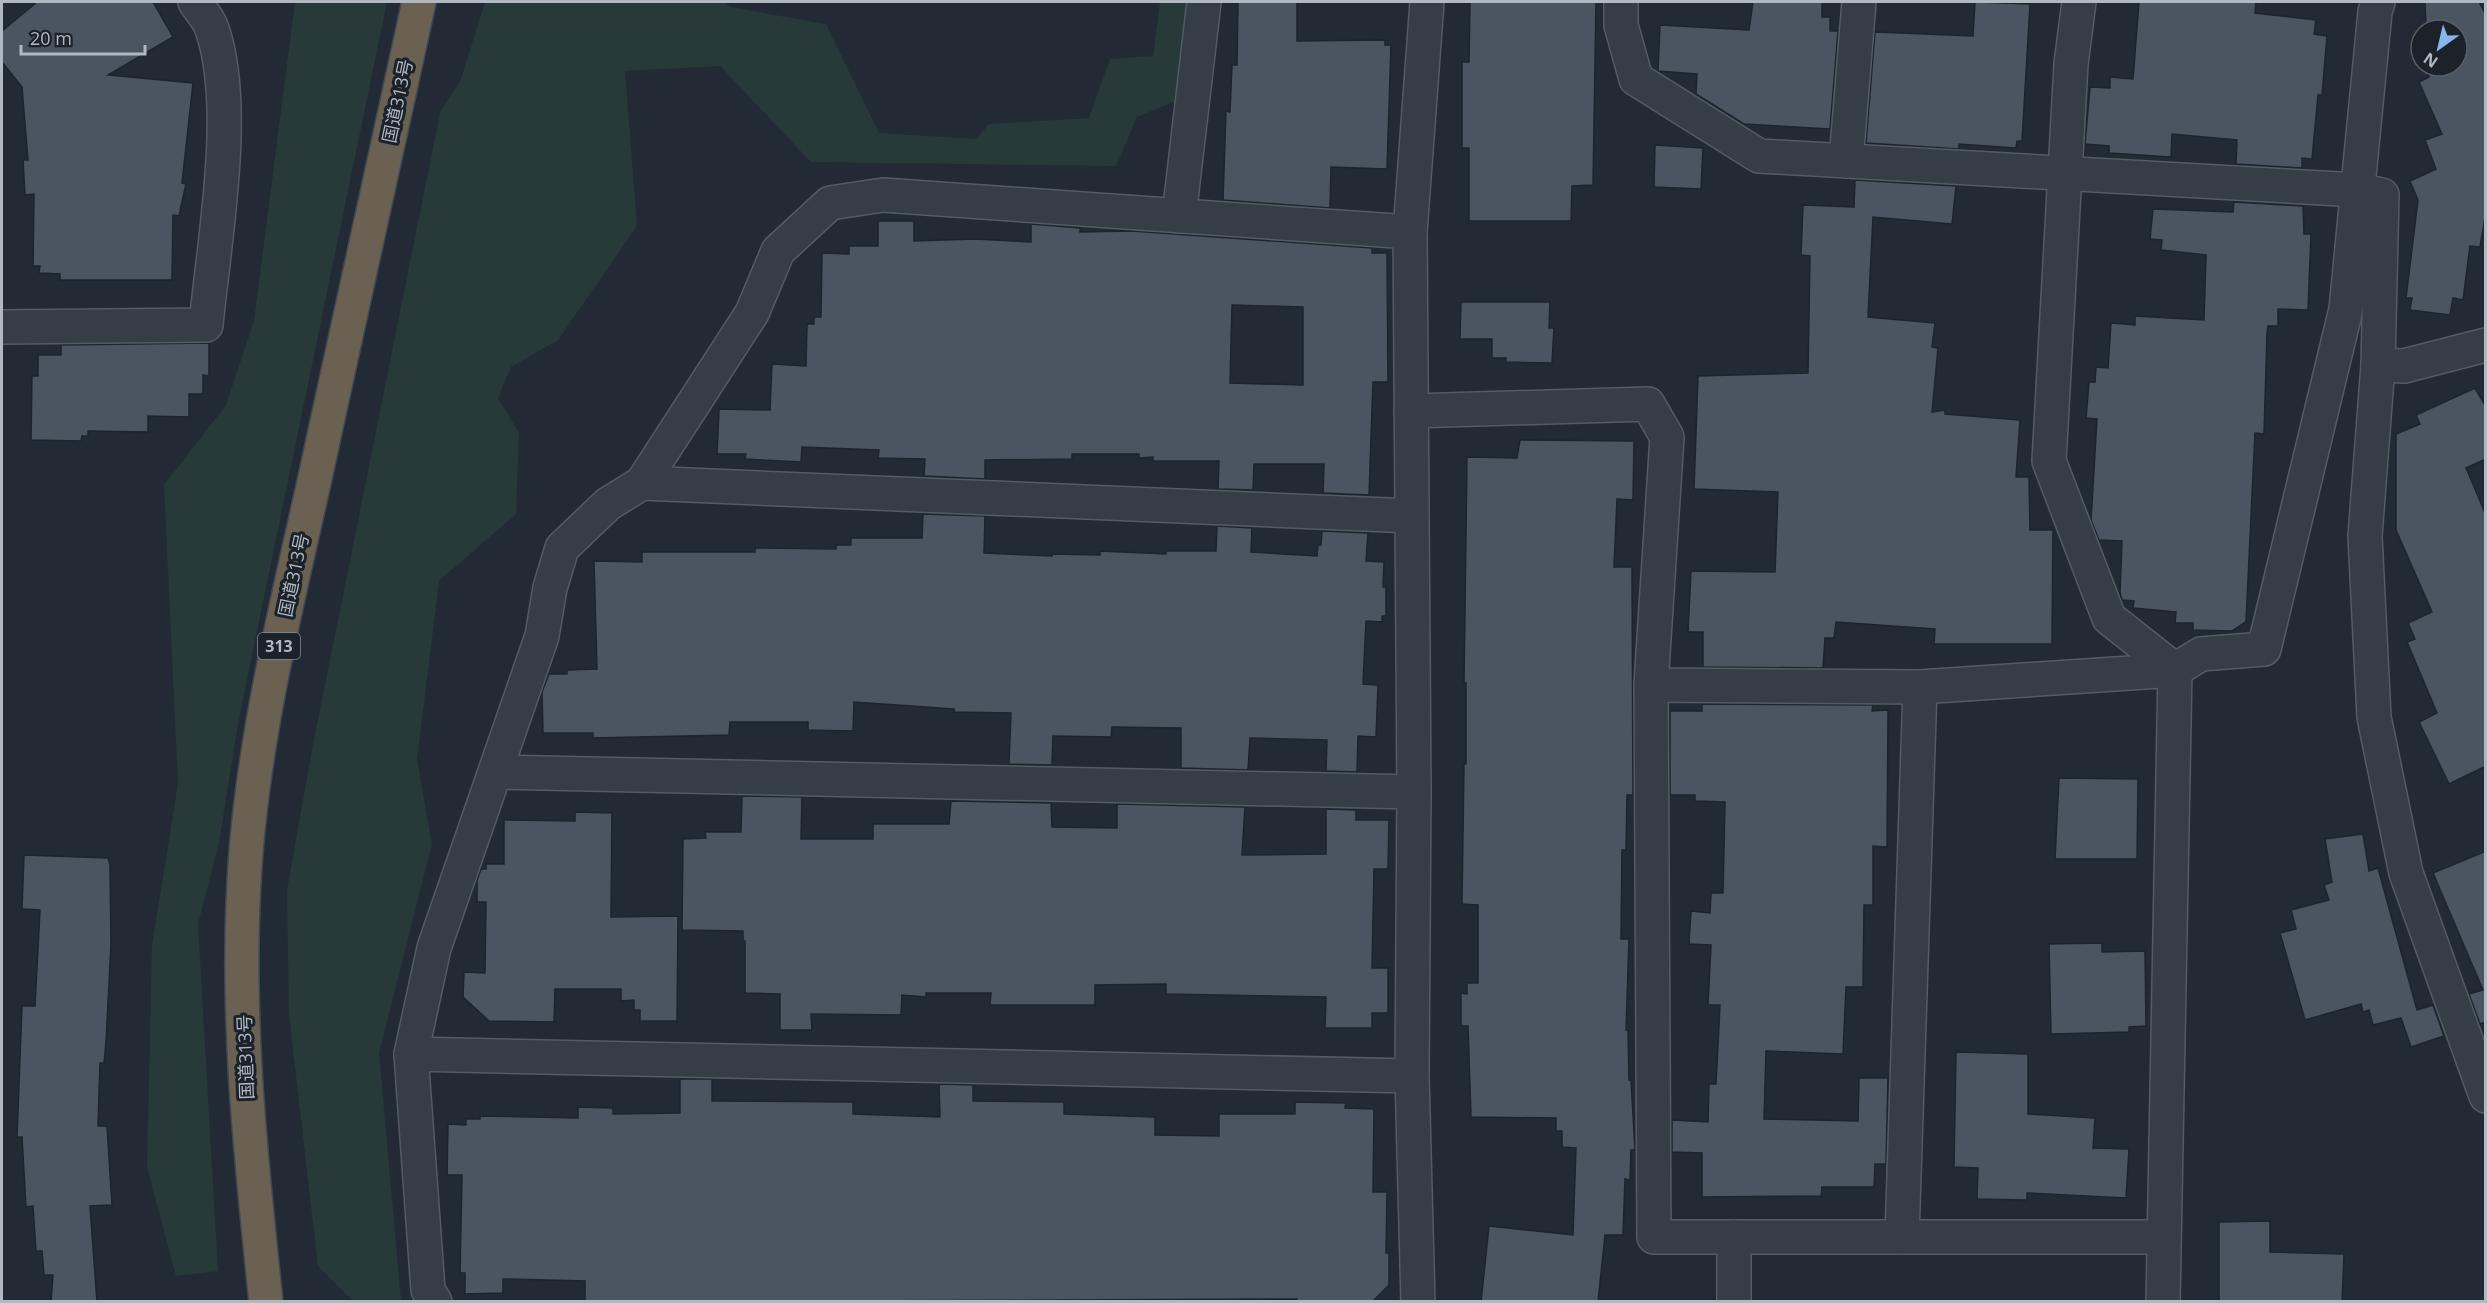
<svg xmlns="http://www.w3.org/2000/svg" width="2487" height="1303" font-family="'Open Sans','Noto Sans JP',sans-serif">
<style>
.green{fill:#273938}
.building{fill:#4a5561;stroke:#1d242c;stroke-width:1.5;fill-rule:evenodd}
.lines{fill:none;stroke-linecap:round;stroke-linejoin:round}
.street-casing{stroke:#535b64;stroke-width:36}
.highway-casing{stroke:#404850;stroke-width:36}
.street{stroke:#353d46;stroke-width:33}
.highway{stroke:#6b6153;stroke-width:33}
.labels{text-anchor:middle;dominant-baseline:central;stroke-width:6;stroke-linejoin:round;paint-order:stroke}
.shield{fill:#1b222a;stroke:#838b94;stroke-width:1.5}
.shield-label{font-size:16px;font-weight:bold;fill:#b0b8c2}
.street-label{font-size:18px;fill:#b0b8c2;stroke:#1b222a}
</style>
<rect width="100%" height="100%" fill="#222b35"/>
<!-- green -->
<g class="green">
<polygon points="295,2 387,2 239,718 219,843 198,924 218,1271 176,1276 147,1167 152,946 178,783 164,485 226,405 254,321"/>
<polygon points="485,2 725,2 730,7 826,24 879,133 976,139 989,124 1089,118 1110,59 1153,56 1160,2 1191,2 1178,100 1137,117 1116,166 811,162 720,66 625,71 637,226 558,340 511,367 498,398 519,433 516,514 439,581 417,760 432,844 379,1053 401,1301 353,1301 318,1266 289,1015 287,890 312,750 440,113 461,79"/>
</g>
<!-- building -->
<g class="building">
<polygon points="37,2 153,2 173,37 108,75 193,83 182,183 186,184 179,216 173,215 172,280 60,280 60,274 39,273 40,266 33,266 34,194 25,195 23,160 28,160 22,87 2,62 2,31"/>
<polygon points="1238,2 1297,2 1297,41 1385,40 1385,45 1391,45 1387,169 1331,167 1330,208 1223,200 1226,111 1230,112 1232,65 1237,65"/>
<polygon points="1470,2 1596,2 1593,185 1572,186 1571,221 1469,221 1469,148 1462,148 1462,62 1469,62"/>
<polygon points="1753,2 1822,2 1822,17 1830,17 1830,31 1838,31 1830,129 1744,124 1696,94 1697,74 1658,71 1660,25 1749,30"/>
<polygon points="1975,2 2030,4 2022,141 2017,141 2016,148 1959,144 1959,149 1866,143 1875,32 1973,36"/>
<polygon points="2139,2 2256,2 2255,13 2316,20 2314,34 2327,36 2322,95 2318,95 2312,159 2302,158 2302,168 2236,164 2237,140 2172,134 2171,157 2109,153 2109,146 2085,144 2090,87 2110,88 2110,77 2133,79"/>
<polygon points="2425,2 2479,2 2486,15 2486,211 2480,247 2470,246 2463,300 2453,298 2450,315 2410,310 2412,298 2406,298 2418,200 2410,181 2436,169 2425,140 2442,134 2419,82 2429,77 2428,66 2457,66 2457,30 2426,30"/>
<polygon points="1655,145 1703,148 1701,189 1654,187"/>
<polygon points="1855,180 1956,186 1952,224 1873,217 1868,317 1935,323 1932,347 1938,348 1932,412 1945,410 1945,414 2020,420 2016,477 2029,477 2030,530 2053,530 2052,644 1934,644 1935,629 1836,622 1834,638 1825,638 1823,668 1703,667 1703,632 1688,632 1691,571 1775,572 1778,492 1694,489 1698,376 1808,373 1810,256 1801,255 1803,205 1854,207"/>
<polygon points="2234,202 2303,206 2304,234 2311,234 2308,310 2278,309 2278,326 2268,326 2267,333 2264,434 2255,433 2246,622 2232,631 2193,630 2193,623 2175,623 2176,612 2133,608 2134,601 2122,600 2120,593 2122,541 2099,540 2091,520 2097,419 2086,418 2089,382 2095,382 2096,367 2108,368 2111,323 2135,325 2135,316 2204,320 2206,255 2161,250 2162,240 2150,239 2153,209 2233,212"/>
<path d="M 878,221 L 914,221 L 914,241 L 975,239 L 1031,242 L 1031,224 L 1080,228 L 1080,232 L 1132,231 L 1372,248 L 1372,253 L 1387,253 L 1388,382 L 1373,382 L 1369,495 L 1323,493 L 1324,464 L 1254,464 L 1253,490 L 1218,489 L 1219,461 L 1153,461 L 1153,457 L 1139,458 L 1139,454 L 1072,454 L 1072,459 L 985,460 L 985,479 L 924,476 L 925,459 L 878,458 L 879,450 L 802,447 L 801,462 L 745,459 L 746,454 L 717,454 L 719,409 L 770,410 L 772,364 L 806,366 L 807,324 L 814,324 L 814,317 L 821,317 L 822,253 L 849,254 L 849,246 L 878,246 ZM 1232,305 L 1303,307 L 1303,385 L 1230,383 Z"/>
<polygon points="1461,302 1550,302 1549,328 1554,328 1552,363 1506,362 1506,358 1492,358 1492,339 1460,339"/>
<polygon points="209,343 209,376 203,375 203,394 189,394 189,417 148,416 148,432 88,431 88,436 82,436 81,441 31,440 32,376 38,376 38,355 61,355 61,345"/>
<polygon points="2475,388 2486,407 2486,459 2466,468 2486,515 2486,766 2449,784 2419,722 2437,713 2407,642 2415,639 2408,623 2432,612 2396,530 2396,434 2420,424 2416,415"/>
<polygon points="1520,440 1634,441 1633,500 1617,499 1614,567 1632,567 1633,795 1627,795 1626,850 1622,850 1621,939 1629,939 1626,1030 1628,1030 1629,1080 1631,1080 1635,1150 1631,1150 1630,1180 1625,1179 1623,1235 1605,1235 1598,1302 1481,1302 1489,1226 1573,1235 1576,1148 1562,1147 1562,1131 1556,1131 1556,1118 1471,1117 1468,1026 1461,1026 1461,993 1467,994 1467,983 1478,983 1478,905 1462,904 1464,764 1466,764 1466,683 1464,683 1467,457 1517,458"/>
<polygon points="923,514 985,516 984,553 1052,556 1052,554 1100,555 1100,551 1166,554 1166,551 1216,551 1217,526 1252,528 1251,552 1317,556 1318,545 1321,545 1322,531 1368,533 1366,561 1384,562 1383,587 1386,587 1386,616 1382,616 1382,622 1366,621 1363,684 1378,685 1376,737 1358,736 1357,772 1326,771 1327,740 1250,738 1248,770 1181,768 1181,728 1112,727 1111,737 1053,736 1052,765 1009,764 1011,713 954,712 954,709 854,702 853,731 808,730 808,722 730,722 729,735 593,738 593,733 543,733 542,692 549,674 567,674 567,670 597,669 594,561 642,562 642,552 755,552 755,548 836,549 836,545 851,545 851,538 922,538"/>
<polygon points="1702,704 1873,705 1872,711 1888,710 1887,847 1873,846 1873,905 1864,905 1863,987 1846,987 1843,1054 1766,1051 1764,1119 1858,1121 1859,1078 1888,1078 1886,1164 1875,1164 1874,1187 1822,1187 1821,1196 1702,1197 1702,1153 1672,1152 1672,1120 1708,1122 1709,1084 1716,1084 1720,1005 1708,1005 1711,945 1689,944 1691,911 1710,913 1711,893 1723,893 1725,802 1695,801 1695,795 1670,795 1670,711 1702,711"/>
<polygon points="2059,778 2138,779 2137,859 2055,859"/>
<polygon points="742,796 802,797 801,839 873,839 873,824 949,824 951,801 1051,803 1052,827 1117,828 1117,804 1245,807 1242,855 1326,854 1326,809 1356,810 1356,820 1389,820 1388,869 1374,869 1372,968 1388,968 1388,1013 1372,1013 1372,1028 1325,1028 1326,997 1166,994 1166,984 1095,985 1095,1005 990,1005 991,993 926,993 926,997 902,995 901,1015 811,1014 812,1030 780,1030 780,994 745,993 745,941 743,941 743,931 682,930 683,839 706,838 705,832 741,832"/>
<polygon points="575,812 612,813 611,917 678,916 677,1021 640,1021 640,1010 634,1010 634,1000 621,1001 621,989 555,989 554,1022 489,1021 463,997 464,972 485,973 486,902 477,902 477,880 481,869 486,869 486,864 504,864 504,820 575,821"/>
<polygon points="2363,834 2369,871 2378,868 2417,1010 2433,1005 2444,1036 2411,1047 2401,1018 2373,1025 2369,1010 2363,1012 2361,1004 2305,1020 2280,933 2296,929 2291,910 2329,900 2324,885 2332,882 2325,839"/>
<polygon points="2486,851 2486,1022 2480,1024 2469,994 2483,990 2433,873"/>
<polygon points="24,855 108,858 110,865 111,944 106,1042 104,1063 100,1063 98,1126 107,1126 112,1205 90,1206 97,1302 51,1302 53,1275 44,1275 42,1251 36,1251 33,1206 26,1207 22,1137 17,1137 22,1006 35,1006 40,910 22,909"/>
<polygon points="2102,943 2102,952 2145,951 2146,1026 2129,1027 2129,1032 2051,1034 2049,944"/>
<polygon points="1956,1052 2028,1054 2028,1114 2095,1118 2093,1148 2129,1149 2126,1198 2027,1193 2027,1200 1977,1199 1978,1168 1954,1167"/>
<polygon points="680,1079 712,1079 712,1101 853,1102 853,1114 940,1117 939,1084 973,1085 973,1101 1064,1102 1064,1114 1155,1117 1155,1135 1219,1136 1219,1114 1295,1114 1295,1102 1346,1103 1345,1108 1374,1109 1373,1192 1387,1192 1386,1253 1389,1253 1389,1285 1372,1302 1297,1302 1297,1299 585,1302 585,1281 503,1279 503,1293 465,1294 465,1273 460,1273 462,1175 447,1175 448,1124 466,1125 466,1119 480,1119 480,1116 578,1118 578,1107 613,1108 613,1114 680,1113"/>
<polygon points="2270,1221 2270,1252 2344,1254 2342,1302 2219,1302 2219,1222"/>
</g>
<g class="lines">
<defs>
<g id="street">
<polyline points="1621,2 1621,25 1636,79 1759,156 2358,190 2382,195 2378,365 2365,536 2374,717 2406,873 2486,1096"/>
<polyline points="2079,2 2071,64 2049,461 2109,618 2175,670 2163,1302"/>
<polyline points="1846,161 1859,2"/>
<polyline points="1179,216 1204,2"/>
<path d="M 2,327 L 206,325 C 214,241 239,107 212,29 C 209,19 200,10 195,2"/>
<polyline points="2378,365 2404,366 2486,345"/>
<polyline points="1411,411 1648,404 1667,437 1651,685 1920,687 2175,670 2201,654 2264,649 2346,309 2375,12 2378,2"/>
<polyline points="642,483 1412,516"/>
<polyline points="1651,685 1654,1237 2163,1237"/>
<polyline points="496,772 1414,792"/>
<polyline points="411,1054 1412,1076"/>
<polyline points="1734,1237 1734,1302"/>
<polyline points="1902,1237 1920,687"/>
<polyline points="435,1302 428,1290 411,1054 434,948 542,636 550,588 562,548 608,504 642,483 752,313 778,251 830,203 883,195 1410,232"/>
<polyline points="1418,1302 1412,1076 1414,792 1410,232 1427,2"/>
</g>
<path id="highway" d="M 266,1302 C 250,1152 234,1002 246,852 C 256,729 286,607 313,487 C 348,325 384,163 419,2"/>
</defs>
<!-- street casing -->
<use href="#street" class="street-casing"/>
<!-- highway casing -->
<use href="#highway" class="highway-casing"/>
<!-- street -->
<use href="#street" class="street"/>
<!-- highway -->
<use href="#highway" class="highway"/>
</g>
<g class="labels">
<!-- shield labels -->
<rect class="shield" x="258" y="633" width="42" height="26" rx="4.5"/>
<g class="shield-label">
<text x="279" y="646">313</text>
</g>
<!-- street labels -->
<g class="street-label">
<text transform="translate(397 101) rotate(-78)">国道313号</text>
<text transform="translate(293 575) rotate(-78)">国道313号</text>
<text transform="translate(245 1057) rotate(-92)">国道313号</text>
</g>
</g>
<!-- border -->
<rect width="2487" height="1303" fill="none" stroke="#b0b8c2" stroke-width="6"/>
<!-- north arrow -->
<g transform="translate(2439 48) rotate(214)"><circle r="28" fill="#1b222a" stroke="#575e67" stroke-width="1.5"/>
<path d="M0-4.5L10 22L0 15L-10 22Z" fill="#8ab4ed"/>
<text y="-9" font-size="16" font-weight="bold" text-anchor="middle" fill="#b0b8c2">N</text>
</g>
<!-- scale -->
<path d="M21 45v9h124v-9" fill="none" stroke="#b0b8c2" stroke-width="3"/>
<text x="30" y="45" font-size="18" fill="#b0b8c2" stroke="#1b222a" stroke-width="4.5" paint-order="stroke">20 m</text>
</svg>
